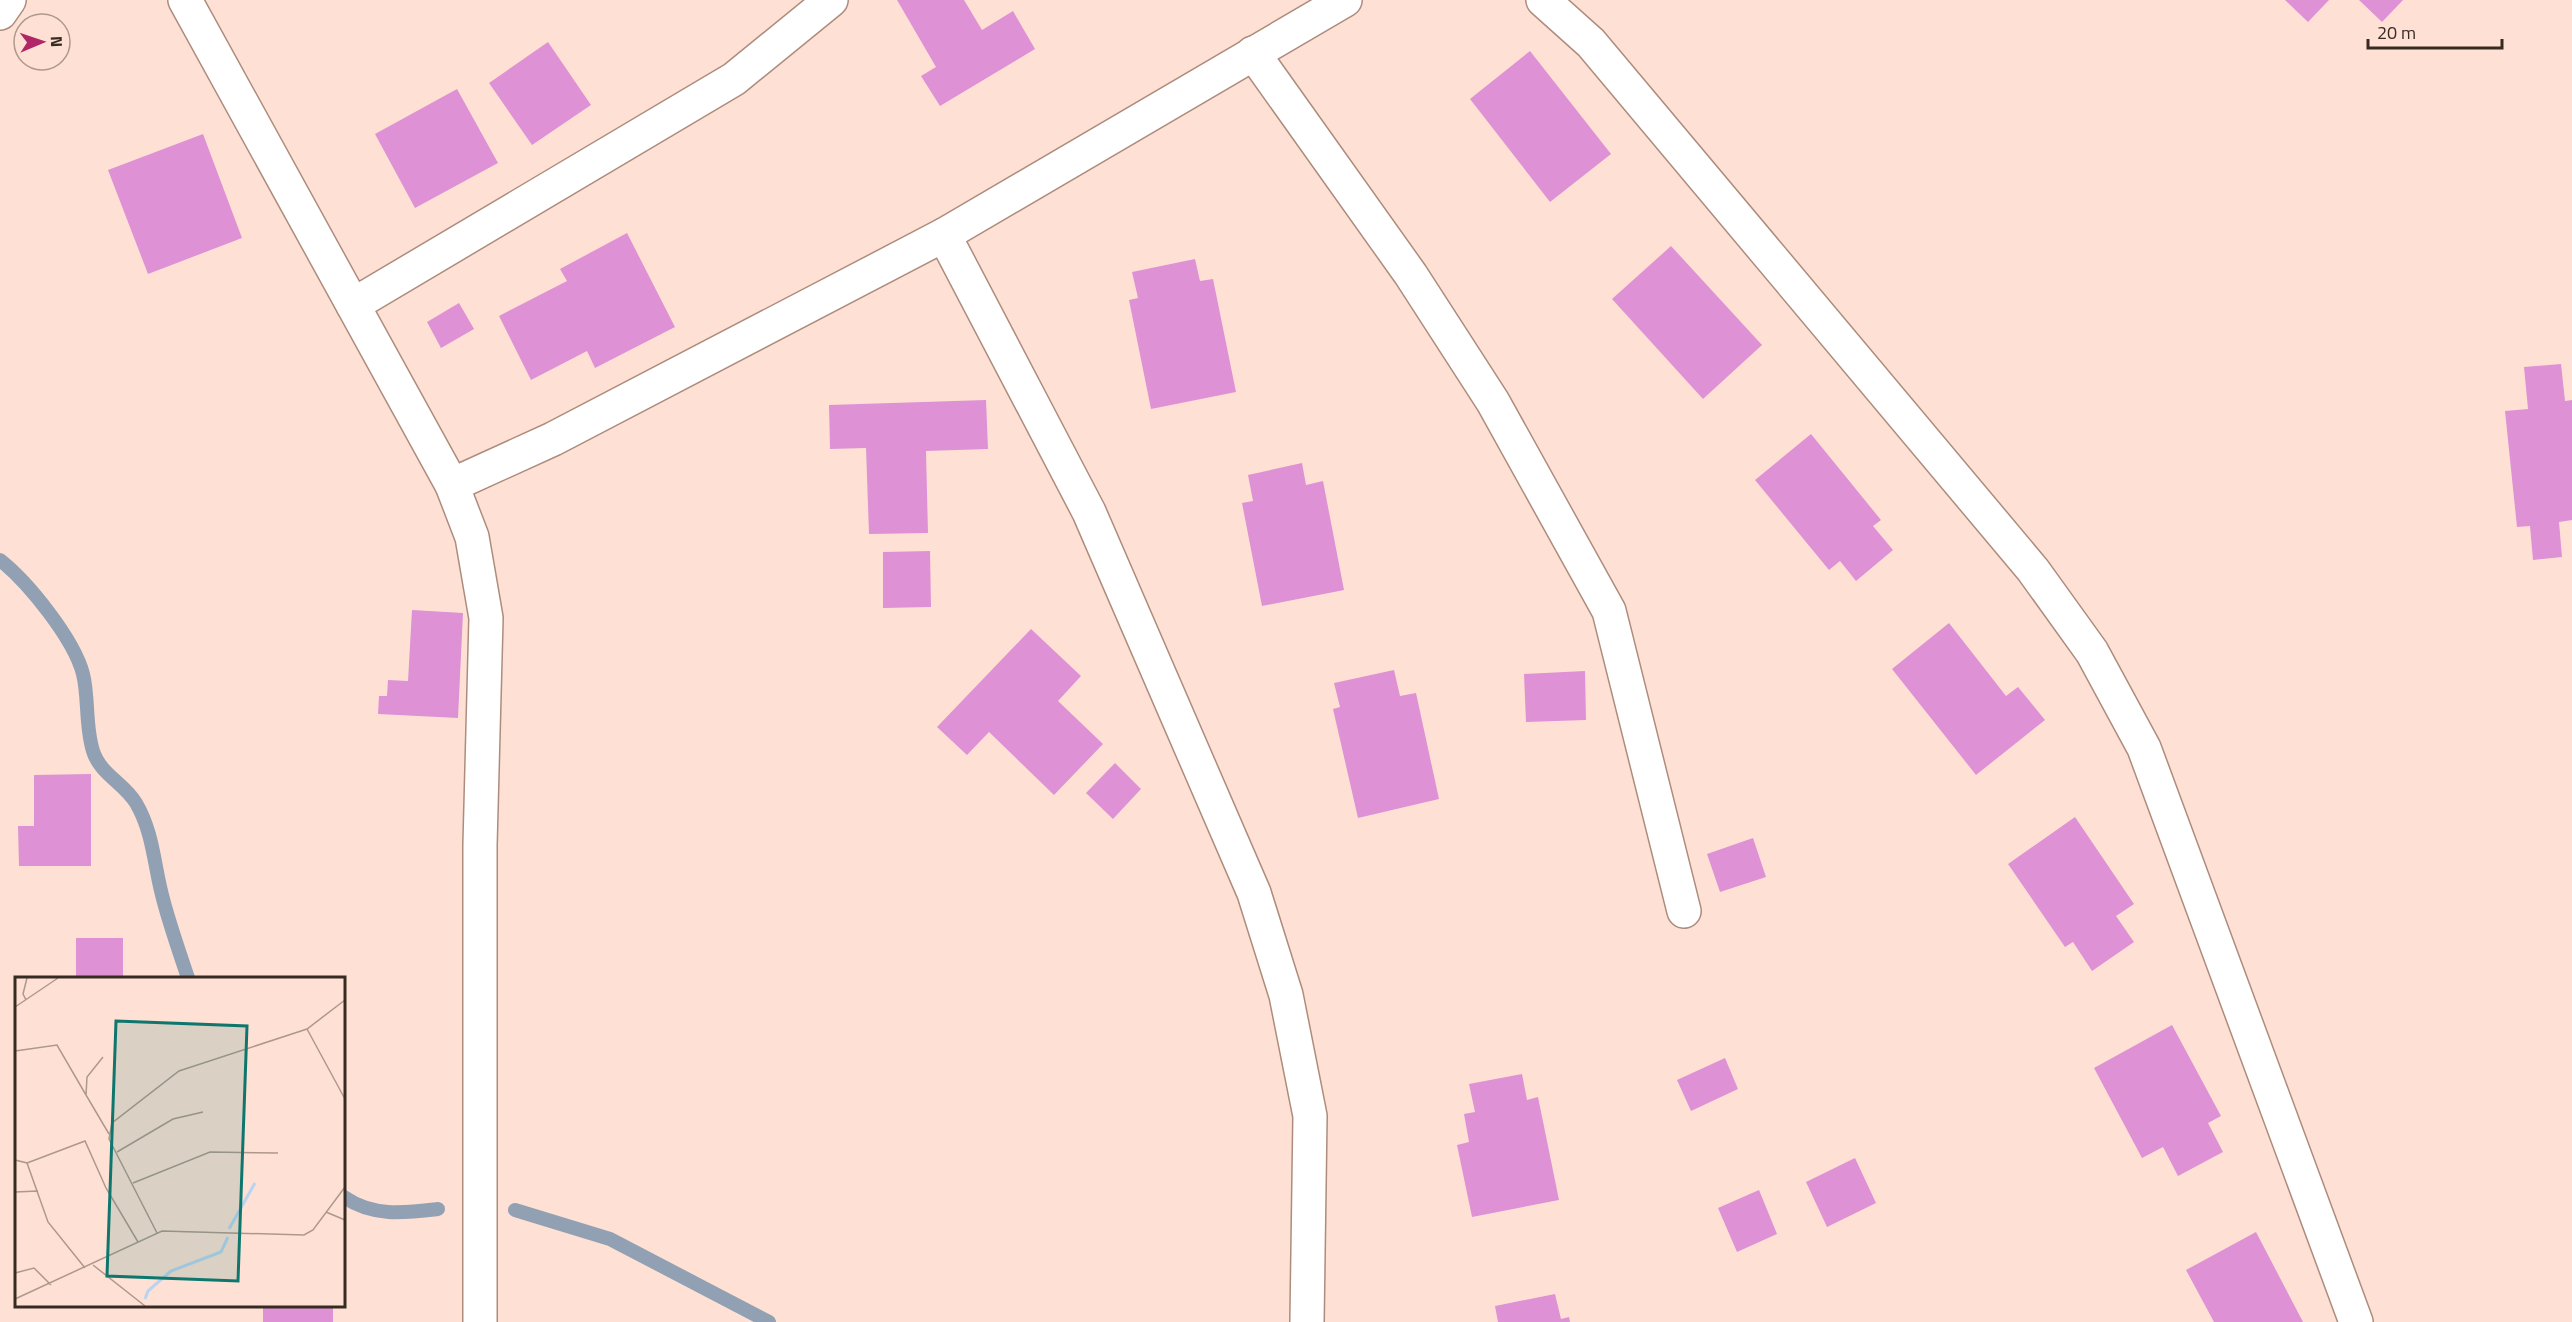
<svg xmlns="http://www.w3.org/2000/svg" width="2572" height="1322" font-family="'Titillium Web',sans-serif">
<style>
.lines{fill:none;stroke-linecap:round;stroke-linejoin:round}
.stream{stroke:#91a1b3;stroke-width:14}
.building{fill:#de91d4}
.minor-casing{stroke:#ad8c7d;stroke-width:36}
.minor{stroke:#fff;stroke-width:33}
.inset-river{fill:none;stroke:#b8d4f1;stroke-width:3}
.inset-road{fill:none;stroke:#ae988d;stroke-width:1.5}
.view{fill:#0f766e;fill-opacity:0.15;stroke:#0f766e;stroke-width:3}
.inset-edge{fill:none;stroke:#372a23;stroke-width:3}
</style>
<rect width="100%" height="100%" fill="#fee1d4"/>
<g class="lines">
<!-- stream -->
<g class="stream">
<path d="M 0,560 C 28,582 74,639 83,674 C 89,698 85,726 93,751 C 100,774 124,783 136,803 C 153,832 154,864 162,895 C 169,923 179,951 188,978"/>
<path d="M 344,1197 C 373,1217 404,1213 438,1209"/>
<polyline points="515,1210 610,1239 769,1322"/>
</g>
</g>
<!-- building -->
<g class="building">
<polygon points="897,0 964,0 982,30 1013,11 1035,49 940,106 921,76 936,67"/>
<polygon points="2285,0 2329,0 2308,22"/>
<polygon points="2359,0 2403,0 2382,22"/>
<polygon points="548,42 591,105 532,145 489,83"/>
<polygon points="1530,51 1611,154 1550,202 1470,99"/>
<polygon points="457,89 498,163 415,208 375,134"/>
<polygon points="203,134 242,238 148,274 108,170"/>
<polygon points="627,233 675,327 595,368 587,351 531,380 499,316 567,281 560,269"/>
<polygon points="1671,246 1762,345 1703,399 1612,299"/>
<polygon points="1195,259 1200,281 1213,279 1236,392 1151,409 1129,300 1138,298 1132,272"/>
<polygon points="459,303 474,329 441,348 427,322"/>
<polygon points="2561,364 2565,401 2572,400 2572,520 2559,522 2562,557 2533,560 2530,526 2517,527 2505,411 2528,409 2524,367"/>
<polygon points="986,400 988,449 926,451 928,533 869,534 866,448 830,449 829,405"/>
<polygon points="1811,434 1881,520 1873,526 1893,550 1856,581 1840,561 1829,570 1755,480"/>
<polygon points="1302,463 1306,485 1323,481 1344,590 1262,606 1242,503 1253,501 1248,475"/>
<polygon points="930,551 931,607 883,608 883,552"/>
<polygon points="412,610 463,613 458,718 378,714 379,696 387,696 388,680 408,681"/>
<polygon points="1949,623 2006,696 2018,687 2045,720 1976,775 1892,669"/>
<polygon points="1031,629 1081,676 1058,701 1103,744 1054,795 989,732 967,755 937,727"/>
<polygon points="1394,670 1400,696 1416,693 1439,799 1358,818 1333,709 1340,707 1334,683"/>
<polygon points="1585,671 1586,720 1526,722 1524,674"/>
<polygon points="1115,763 1141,789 1113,819 1086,793"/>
<polygon points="91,774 91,866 19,866 18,826 34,826 34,775"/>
<polygon points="2075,817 2134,904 2116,916 2134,942 2092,971 2073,942 2065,947 2008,864"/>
<polygon points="1753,838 1766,877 1720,892 1707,854"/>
<rect x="76" y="938" width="47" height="40"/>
<polygon points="2172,1025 2221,1116 2208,1123 2223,1152 2178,1176 2163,1147 2142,1158 2094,1068"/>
<polygon points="1725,1058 1738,1089 1691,1111 1677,1080"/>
<polygon points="1522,1074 1527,1100 1538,1097 1559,1200 1472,1217 1457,1145 1469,1142 1464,1114 1475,1112 1469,1084"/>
<polygon points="1855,1158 1876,1203 1827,1227 1806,1182"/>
<polygon points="1759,1190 1777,1234 1737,1252 1718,1208"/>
<polygon points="2256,1232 2303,1322 2214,1322 2186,1270"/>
<polygon points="1555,1294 1561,1319 1569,1317 1570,1322 1498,1322 1495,1306"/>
<rect x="263" y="1306" width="70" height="16"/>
</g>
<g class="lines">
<defs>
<g id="minor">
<polyline points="185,0 452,485 472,537 486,618 480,845 480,1322"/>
<polyline points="1543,0 1591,43 2033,570 2092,652 2144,748 2356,1322"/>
<polyline points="0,13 9,0"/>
<polyline points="1253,53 1411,275 1493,402 1609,611 1684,911"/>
<polyline points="944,235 1089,512 1254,893 1286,995 1310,1116 1307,1322"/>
<polyline points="353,305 734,79 831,0"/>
<polyline points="452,485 553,439 944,235 1345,0"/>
</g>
</defs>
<!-- minor casing -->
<use href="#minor" class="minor-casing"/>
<!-- minor -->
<use href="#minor" class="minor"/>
</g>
<!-- overview -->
<g transform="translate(15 977)">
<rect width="330" height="330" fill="#fee1d4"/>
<path class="inset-river" d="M 214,252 L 240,206M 130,322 L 133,314 L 156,294 L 206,275 L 213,260"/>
<path class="inset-road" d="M 11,23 L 8,17 L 12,1M 0,30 L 43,1M 292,52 L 330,122M 0,74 L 42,68 L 71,118M 88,80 L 72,100 L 71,118 L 94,157M 102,175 L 158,142 L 188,135M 0,183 L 12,186 L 33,245 L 70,291M 12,186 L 70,164 L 91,211 L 123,265M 118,206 L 195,175 L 263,176M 0,215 L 23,214M 311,235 L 330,243M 142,256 L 94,162 L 97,146 L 164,94 L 292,52 L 330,23M 78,288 L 130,329M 0,296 L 19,291 L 36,308M 0,322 L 147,254 L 289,258 L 298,253 L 330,210"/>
<path class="view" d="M 101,44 L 232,49 L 223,304 L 92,299 Z"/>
<rect width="330" height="330" class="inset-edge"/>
</g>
<!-- north arrow -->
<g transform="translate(42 42) rotate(88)"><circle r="28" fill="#fee1d4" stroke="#ae988d" stroke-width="1.5"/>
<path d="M0-4.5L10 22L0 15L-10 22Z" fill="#b02666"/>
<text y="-9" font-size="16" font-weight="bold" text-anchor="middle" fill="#372a23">N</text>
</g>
<!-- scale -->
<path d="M2368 39v9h134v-9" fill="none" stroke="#372a23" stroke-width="3"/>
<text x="2377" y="39" font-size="18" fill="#372a23" stroke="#fee1d4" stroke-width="4.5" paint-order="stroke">20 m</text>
</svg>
